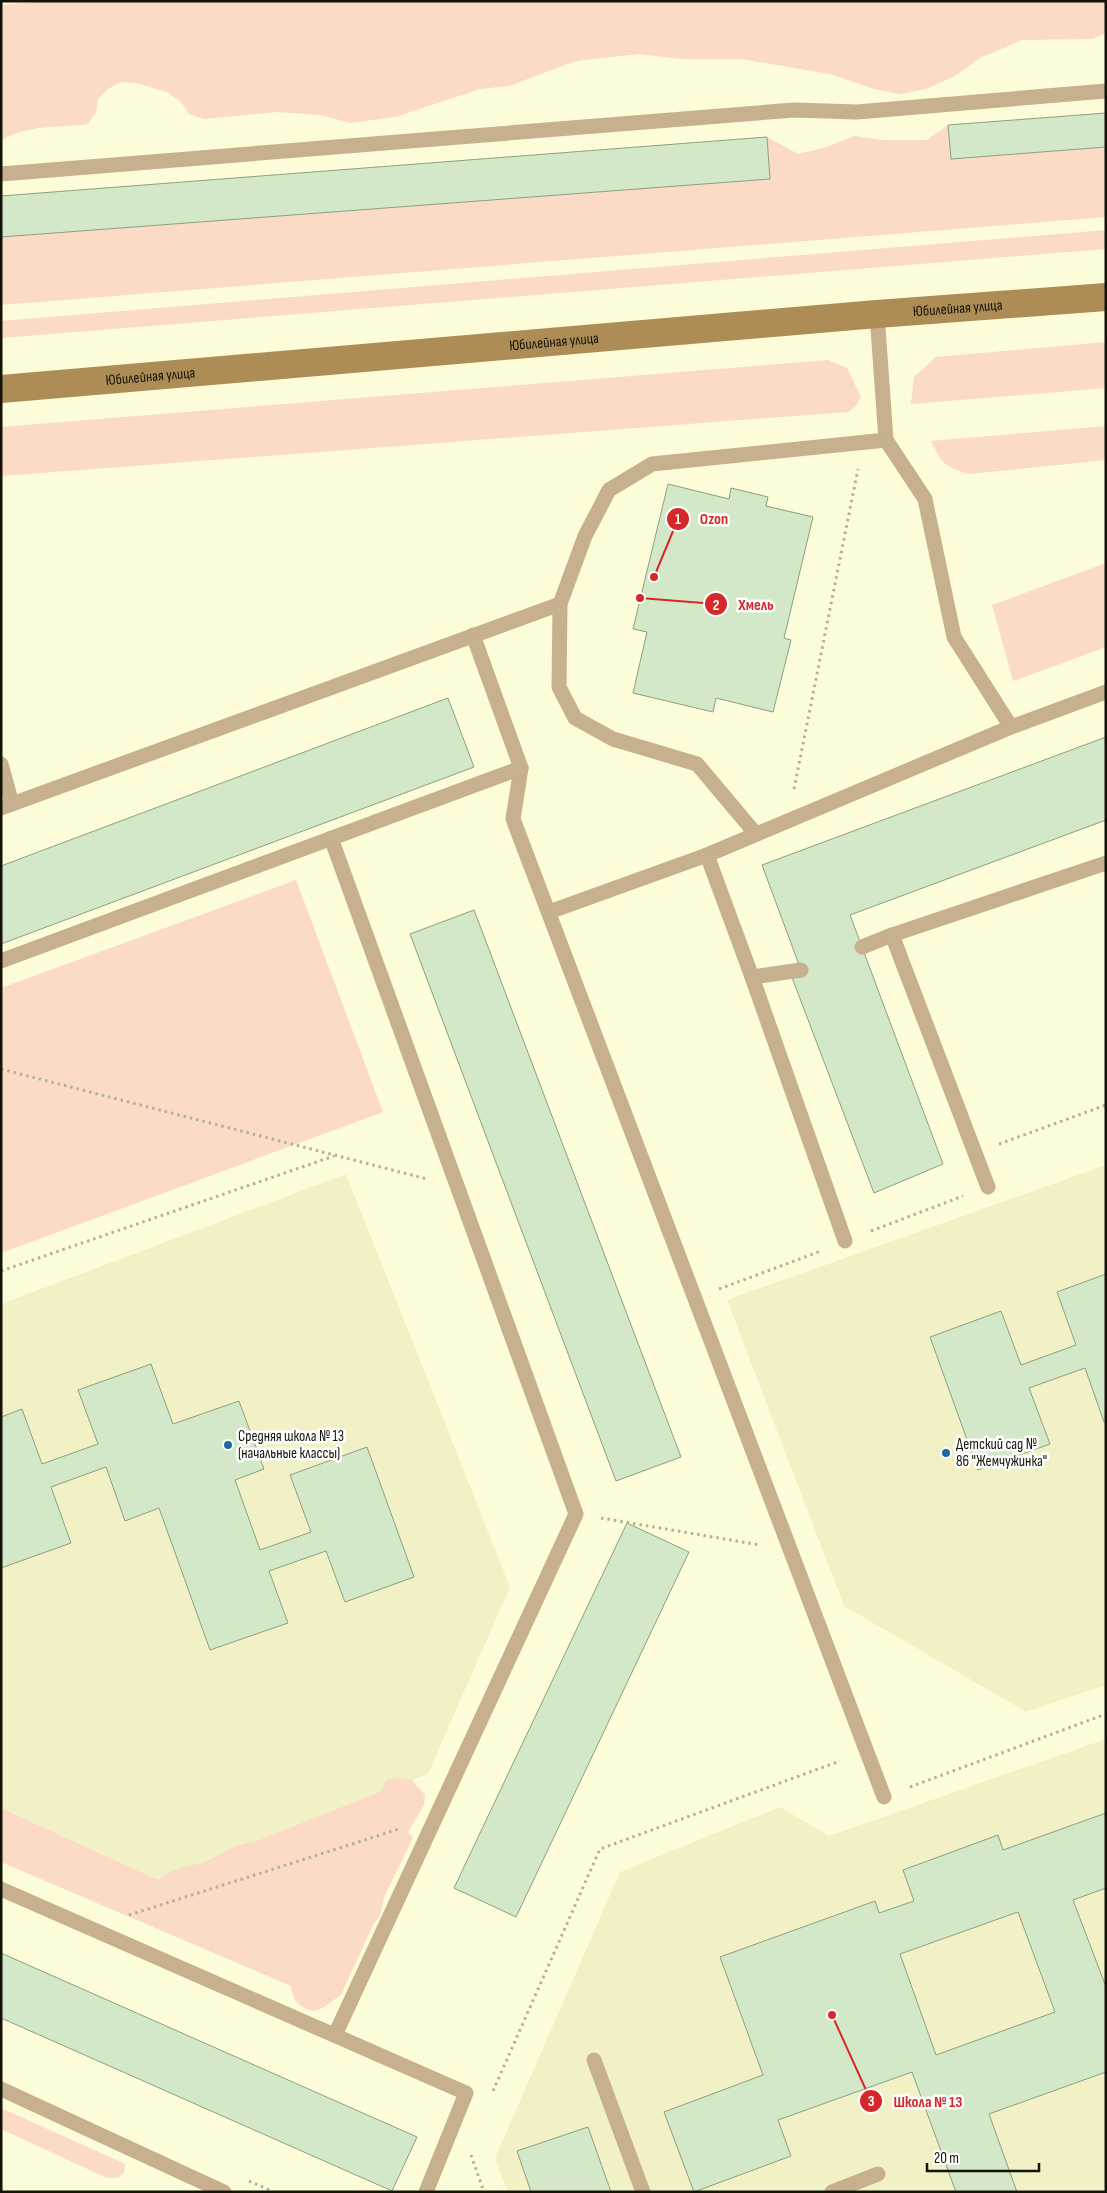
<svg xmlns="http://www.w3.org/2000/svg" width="1107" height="2193" font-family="'Sofia Sans Condensed',sans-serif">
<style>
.built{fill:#f2f1c6}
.green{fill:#fbdac6}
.building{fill:#d3e8c9;stroke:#8c9f82;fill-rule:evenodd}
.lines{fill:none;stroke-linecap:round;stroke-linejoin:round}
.path{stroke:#b2b295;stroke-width:3;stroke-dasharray:2.5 4;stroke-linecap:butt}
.service{stroke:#c7b08d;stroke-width:15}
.secondary{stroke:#ad8c55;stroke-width:28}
.poi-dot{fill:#20679b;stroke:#fff;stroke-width:2}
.labels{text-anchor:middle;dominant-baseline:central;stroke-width:5;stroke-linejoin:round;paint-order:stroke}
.street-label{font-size:15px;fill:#131307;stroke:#fff}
.poi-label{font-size:15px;fill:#131307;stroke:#fff;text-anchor:start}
.leader{fill:none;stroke:#d62828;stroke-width:2}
.callout-dot{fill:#d62828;stroke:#fff;stroke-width:2}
.mark-label{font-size:15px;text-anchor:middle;font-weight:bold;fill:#fff}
.callout-label{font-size:16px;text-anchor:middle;font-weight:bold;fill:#d62828;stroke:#fff;stroke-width:5;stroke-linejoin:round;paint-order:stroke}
</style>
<rect width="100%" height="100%" fill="#fcfcd8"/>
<!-- built -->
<g class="built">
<polygon points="1106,1165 1106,1685 1026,1712 844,1606 727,1300"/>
<polygon points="346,1174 510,1587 428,1774 158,1880 1,1808 1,1304"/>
<polygon points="1106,1739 1106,2192 508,2192 495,2158 620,1872 780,1807 829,1836"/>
</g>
<!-- green -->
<g class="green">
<path d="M 46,1 L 1106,1 L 1106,33 L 1092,39 L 1022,40 L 980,58 L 955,76 L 926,89 L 900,94 L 874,89 L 830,74 L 741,59 L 681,59 L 639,54 L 576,61 L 509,86 L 480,89 L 395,117 L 350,123 L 321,115 L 277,112 L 204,119 L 189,114 L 180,101 L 167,92 L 136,83 L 121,82 L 108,89 L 98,99 L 96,112 L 88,124 C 58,128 27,124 1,141 L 1,5 Z"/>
<polygon points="948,125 951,159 1106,147 1106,217 1,305 1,237 770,179 767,137 798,154 827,147 854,136 883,140 927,140"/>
<polygon points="1106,230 1106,249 1,338 1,321"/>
<polygon points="1106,342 1106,388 911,404 914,377 936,357"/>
<polygon points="828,360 847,368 861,397 856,406 848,412 1,476 1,427"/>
<path d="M 1106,426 L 1106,460 L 969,474 C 945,467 941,463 931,441 Z"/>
<polygon points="1106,563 1106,647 1013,681 992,605"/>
<polygon points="296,880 383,1112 1,1253 1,988"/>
<path d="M 396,1778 L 411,1779 L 425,1795 L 424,1805 L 408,1832 L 413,1838 L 385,1895 L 380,1915 L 373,1925 L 341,1995 L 324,2007 L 314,2011 C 299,2008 293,2001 291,1986 L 1,1862 L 1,1808 L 158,1880 C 174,1867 186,1868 204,1862 C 222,1855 235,1843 254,1842 L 380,1792 L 386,1780 Z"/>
<polygon points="1,2108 125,2164 124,2173 118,2178 107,2178 1,2129"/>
</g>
<!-- building -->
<g class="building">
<polygon points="1106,113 1106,147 951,159 948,125"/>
<polygon points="767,137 770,179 1,237 1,196"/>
<polygon points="668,484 729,499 731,488 768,497 766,506 813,517 784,638 791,640 773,712 716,698 713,712 633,693 647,632 633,629"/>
<polygon points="448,698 474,767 1,944 1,866"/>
<polygon points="1106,737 1106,820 850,915 943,1164 874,1193 791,975 801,970 762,865"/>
<polygon points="474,910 681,1457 616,1481 410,934"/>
<polygon points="1106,1274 1106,1421 1104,1422 1085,1368 1029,1388 1050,1444 978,1470 930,1337 1001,1311 1021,1365 1076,1345 1057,1292"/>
<polygon points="151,1364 173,1424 239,1401 264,1469 235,1480 260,1550 311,1532 290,1475 367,1447 414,1577 345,1602 326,1551 269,1571 288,1623 210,1650 159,1508 125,1521 106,1467 51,1487 71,1543 1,1568 1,1417 22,1409 42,1464 98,1444 78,1390"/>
<polygon points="627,1523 689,1552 516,1917 454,1888"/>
<path d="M 1106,1813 L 1106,1888 L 1073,1900 L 1106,1987 L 1106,2072 L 989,2114 L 1017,2192 L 956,2192 L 912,2072 L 778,2120 L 791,2156 L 694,2192 L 664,2112 L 763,2075 L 720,1957 L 875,1901 L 879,1913 L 914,1901 L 903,1870 L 998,1835 L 1003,1850 ZM 1018,1912 L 1055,2012 L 936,2055 L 900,1954 Z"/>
<polygon points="1,1953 417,2137 392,2191 1,2018"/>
<polygon points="588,2127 611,2192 531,2192 517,2151"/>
</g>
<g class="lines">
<!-- path -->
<g class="path">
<polyline points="794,789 858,469"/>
<polyline points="1,1069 427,1179"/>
<polyline points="999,1144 1106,1105"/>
<polyline points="871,1231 963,1196"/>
<polyline points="1,1271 334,1156"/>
<polyline points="719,1289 821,1251"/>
<polyline points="601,1518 760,1545"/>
<polyline points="910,1787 1106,1714"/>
<polyline points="129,1915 399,1829"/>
<polyline points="493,2091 600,1849 840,1761"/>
<polyline points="471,2155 484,2192"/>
<polyline points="249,2181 274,2192"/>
</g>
<!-- service -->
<g class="service">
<polyline points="1,174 794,110 857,112 1106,91"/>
<polyline points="877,314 886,440 925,499 954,637 1011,727"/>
<polyline points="1,764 12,804"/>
<polyline points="521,768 513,819 884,1797"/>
<polyline points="1,808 560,604"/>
<polyline points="755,833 697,764 613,739 575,718 559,687 560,604 585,536 609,490 652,464 886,440"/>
<polyline points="331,838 576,1514 335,2035"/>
<polyline points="707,855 1011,727 1106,692"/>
<polyline points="549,912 707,855 752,977 801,970"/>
<polyline points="862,947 892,935"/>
<polyline points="1,961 521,768 473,635"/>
<polyline points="752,977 845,1241"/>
<polyline points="988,1187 892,935 1106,863"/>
<polyline points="1,1889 466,2093 426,2192"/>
<polyline points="594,2060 643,2192"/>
<polyline points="1,2089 224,2192"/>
<polyline points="832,2192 878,2174"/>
</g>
<!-- secondary -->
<path class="secondary" id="s1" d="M 1,389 L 877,314 L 1106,297"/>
</g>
<!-- markers -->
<g class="poi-dot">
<circle cx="228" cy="1445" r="5"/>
<circle cx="946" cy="1453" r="5"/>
</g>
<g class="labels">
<!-- street labels -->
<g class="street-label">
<text stroke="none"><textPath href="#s1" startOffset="960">Юбилейная улица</textPath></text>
<text stroke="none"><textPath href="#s1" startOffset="555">Юбилейная улица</textPath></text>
<text stroke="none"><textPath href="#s1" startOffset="150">Юбилейная улица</textPath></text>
</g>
<!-- poi labels -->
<g class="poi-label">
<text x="238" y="1436">Средняя школа № 13<tspan x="238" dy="17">(начальные классы)</tspan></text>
<text x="956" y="1444">Детский сад №<tspan x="956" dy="17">86 "Жемчужинка"</tspan></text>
</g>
</g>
<!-- callouts -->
<path class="leader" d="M654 577L678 519M640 598L716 604M832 2015L871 2101"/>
<g class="callout-dot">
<circle cx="654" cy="577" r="5"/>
<circle cx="640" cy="598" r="5"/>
<circle cx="832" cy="2015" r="5"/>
<circle cx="678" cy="519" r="12"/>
<circle cx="716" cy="604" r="12"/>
<circle cx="871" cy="2101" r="12"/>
</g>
<g class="mark-label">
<text x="678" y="524">1</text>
<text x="716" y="610">2</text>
<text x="871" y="2106">3</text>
</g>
<g class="callout-label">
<text x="714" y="524">Ozon</text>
<text x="756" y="610">Хмель</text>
<text x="928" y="2107">Школа № 13</text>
</g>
<!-- border -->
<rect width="1107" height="2193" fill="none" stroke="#131307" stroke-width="5"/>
<!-- scale -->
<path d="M927 2163v8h112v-8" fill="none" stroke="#131307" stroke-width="2.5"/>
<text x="934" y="2163" font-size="15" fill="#131307" stroke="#ffffff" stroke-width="4" paint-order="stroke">20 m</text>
</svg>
